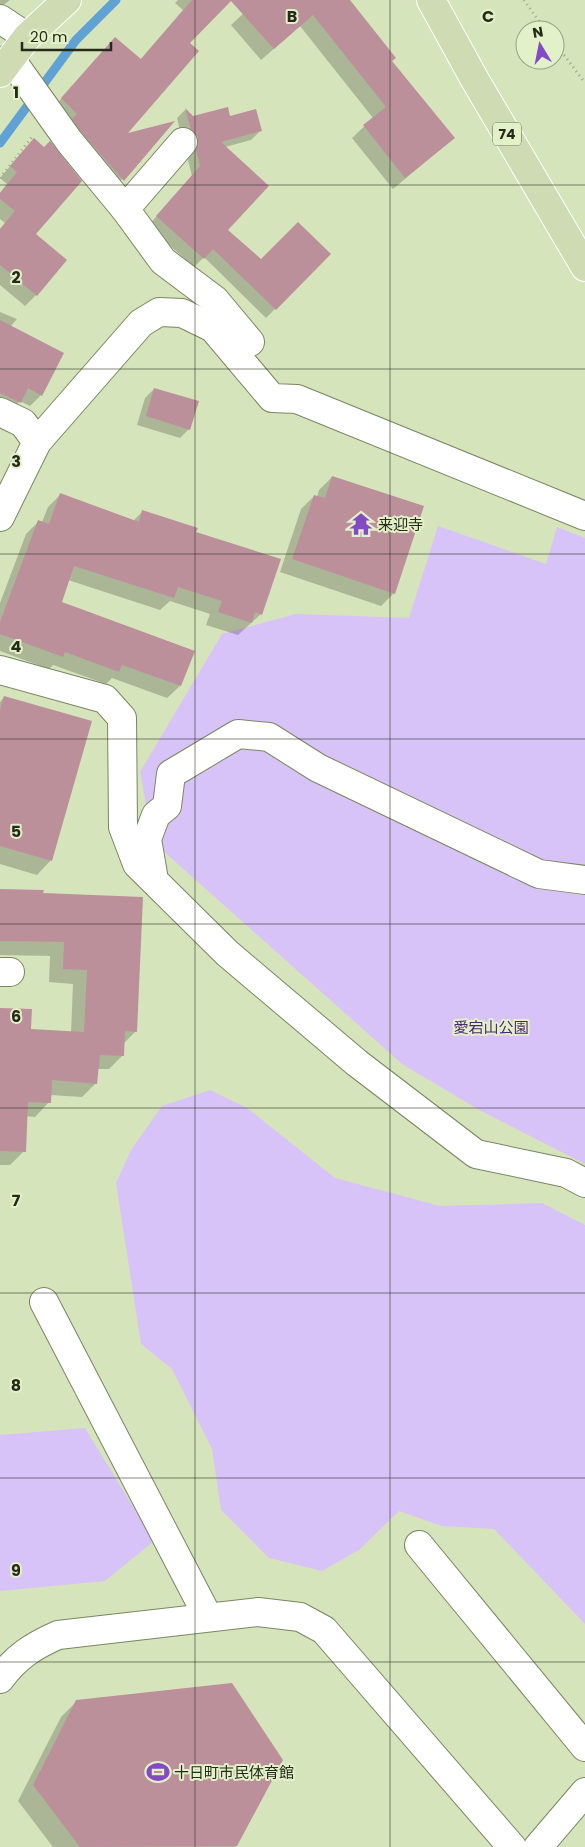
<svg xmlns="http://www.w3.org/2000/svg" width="585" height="1847" font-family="Poppins,'Noto Sans JP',sans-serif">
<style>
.green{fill:#d8c3f9}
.shadow{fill:#0003}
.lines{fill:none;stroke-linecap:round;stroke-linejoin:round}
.stream{stroke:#60a2d3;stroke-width:9}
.building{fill:#bc909b}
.minor-casing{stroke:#7a8662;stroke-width:30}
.major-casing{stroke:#fff;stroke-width:30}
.path{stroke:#9faa89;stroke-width:3;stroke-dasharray:1 4;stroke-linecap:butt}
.minor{stroke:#fff;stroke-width:28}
.major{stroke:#cedbb3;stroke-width:28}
.grid{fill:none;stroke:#252a1a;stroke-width:1;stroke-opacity:0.55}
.labels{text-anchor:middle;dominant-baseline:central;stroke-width:4;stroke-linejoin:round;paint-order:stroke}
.shield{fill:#e3f1c9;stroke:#5e664e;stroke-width:1}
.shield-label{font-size:14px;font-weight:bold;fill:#252a1a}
.poi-label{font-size:15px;fill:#252a1a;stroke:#e3f1c9;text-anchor:start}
.park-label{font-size:15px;fill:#4b2674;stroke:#e3f1c9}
.grid-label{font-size:16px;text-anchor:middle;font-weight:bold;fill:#252a1a;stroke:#e3f1c9;stroke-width:4;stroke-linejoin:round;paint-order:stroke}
</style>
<rect width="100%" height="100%" fill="#d6e4bc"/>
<!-- green -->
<g class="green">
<polygon points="438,526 546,564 557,527 585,538 585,1164 481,1111 402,1064 153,842 140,772 222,634 296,614 409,618"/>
<polygon points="210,1090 247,1108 335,1178 440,1206 542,1203 585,1225 585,1624 494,1529 442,1526 399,1511 359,1550 322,1571 269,1558 221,1510 212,1449 172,1369 141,1344 116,1183 131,1150 162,1106"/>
<polygon points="85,1428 154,1541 105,1581 0,1591 0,1435"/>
</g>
<!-- shadow -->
<g class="shadow">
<polygon points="0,0 10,0 0,8"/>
<polygon points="178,0 230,0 188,43 124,135 172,123 114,188 53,108 106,48 140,60 183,10 175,3"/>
<polygon points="258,0 348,0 390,61 453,138 441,149 393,189 352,138 373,118 300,26 261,60 231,25"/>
<polygon points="185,110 193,117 229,118 260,131 251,140 225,147 226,230 261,261 329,254 266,318 204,257 194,267 148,226 192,176 188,160 190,154 182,138 177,118"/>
<polygon points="23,151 34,234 36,295 25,306 0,285 0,229 5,223 0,219 0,193 7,184 0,178"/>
<polygon points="0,312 17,319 10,327 41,395 30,406 20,401 9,414 0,409"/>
<polygon points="154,389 189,429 180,438 137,425 145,398"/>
<polygon points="332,477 394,593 381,606 280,572 301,509 314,496 317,497 319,490"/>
<polygon points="61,494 133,521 143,511 195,533 261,614 238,635 206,625 210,614 170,601 160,610 68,580 60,603 180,686 167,698 112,678 106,684 53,665 49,669 0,651 0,603 26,534 39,521 42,522 48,507"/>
<polygon points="4,697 51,860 37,875 0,864 0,702"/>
<polygon points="0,890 41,894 136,1031 123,1044 123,1055 109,1069 97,1069 96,1083 82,1097 50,1095 49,1102 35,1117 26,1116 24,1151 10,1165 0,1165 0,1009 30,1030 71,1032 73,984 49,982 50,956 0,955"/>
<polygon points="77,1701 236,1846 235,1847 53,1847 18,1801 61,1717"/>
</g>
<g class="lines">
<!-- stream -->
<polyline class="stream" points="0,143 76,40 116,0"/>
</g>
<!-- building -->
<g class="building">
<polygon points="192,0 350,0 396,58 392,61 455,138 405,178 363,125 386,107 313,15 274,49 231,1 190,43 199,51 128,133 175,121 124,181 81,132 72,119 77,114 61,98 115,37 141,59"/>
<polygon points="228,107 230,116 256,109 262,131 221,142 269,186 228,230 261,259 298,222 331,254 276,310 213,249 204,259 156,216 200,166 196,150 198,144 198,137 191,129 185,108 193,116"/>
<polygon points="34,138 44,147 50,141 82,181 36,234 67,260 37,296 0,265 0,229 15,211 0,199 0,193 17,172 10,166"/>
<polygon points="0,320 64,353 42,396 28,388 21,403 0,393"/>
<polygon points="154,388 199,401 190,430 146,416"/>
<polygon points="332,476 424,506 395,594 292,559 314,495 325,498"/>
<polygon points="60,493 139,522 142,510 198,528 196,532 281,559 262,615 255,612 252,623 218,612 222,601 178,587 174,598 74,566 62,602 195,651 181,686 122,665 119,672 65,652 63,657 0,634 0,622 38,520 49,524"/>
<polygon points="4,696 92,721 52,861 0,846 0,710"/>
<polygon points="0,889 44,890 43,893 143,897 137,1032 125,1031 124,1056 100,1055 97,1084 52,1080 51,1103 28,1102 26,1152 0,1151 0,1008 32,1009 31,1029 84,1032 87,970 63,969 64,942 0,941"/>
<polygon points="232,1683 283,1760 237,1846 80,1847 33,1785 76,1700"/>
</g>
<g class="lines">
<defs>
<g id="minor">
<polyline points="0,19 27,37"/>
<polyline points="10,58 69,141 125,209 163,261 215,300 250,342"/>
<polyline points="125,209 183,142"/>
<polyline points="0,412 23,423 37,442 0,517"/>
<polyline points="37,442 141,323 159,312 182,313 213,328 272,398 297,399 585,516"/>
<polyline points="0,670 105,699 122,718 123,827 137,864 227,953 357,1063 476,1154 566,1173 585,1183"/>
<polyline points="153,874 147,839 156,815 167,806 171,774 238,734 269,737 318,768 539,874 585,880"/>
<polyline points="0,972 10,972"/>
<polyline points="44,1302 208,1617"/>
<polyline points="419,1545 585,1747"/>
<path d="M 0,1679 C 16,1657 33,1646 58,1635 L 258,1612 L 300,1617 L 324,1630 L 512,1847"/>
<polyline points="538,1847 585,1792"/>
</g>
<g id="major">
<polyline points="431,0 475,80 585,267"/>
<polyline points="0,73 27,37 67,0"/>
</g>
</defs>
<!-- minor casing -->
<use href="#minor" class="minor-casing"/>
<!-- major casing -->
<use href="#major" class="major-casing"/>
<!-- path -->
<g class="path">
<polyline points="524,0 545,30"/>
<polyline points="555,43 585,83"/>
<polyline points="0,178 32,137"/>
</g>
<!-- minor -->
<use href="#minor" class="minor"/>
<!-- major -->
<use href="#major" class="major"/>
</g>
<!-- grid -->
<path class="grid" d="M 195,0 L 195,1847M 390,0 L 390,1847M 0,185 L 585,185M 0,369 L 585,369M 0,554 L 585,554M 0,739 L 585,739M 0,924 L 585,924M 0,1108 L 585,1108M 0,1293 L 585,1293M 0,1478 L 585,1478M 0,1662 L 585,1662"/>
<!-- icons -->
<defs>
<symbol id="temple-bare" viewBox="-9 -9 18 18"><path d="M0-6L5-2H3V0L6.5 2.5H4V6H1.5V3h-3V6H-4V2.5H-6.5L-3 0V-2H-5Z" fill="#834bc1" stroke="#e3f1c9" stroke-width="2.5" paint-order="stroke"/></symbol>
<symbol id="stadium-bare" viewBox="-9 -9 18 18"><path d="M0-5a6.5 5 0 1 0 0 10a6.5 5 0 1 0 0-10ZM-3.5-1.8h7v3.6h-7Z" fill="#834bc1" stroke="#e3f1c9" stroke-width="2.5" paint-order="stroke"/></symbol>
</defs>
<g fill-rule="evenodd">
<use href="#temple-bare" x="345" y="508" width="32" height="32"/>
<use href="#stadium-bare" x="142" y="1756" width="32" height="32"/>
</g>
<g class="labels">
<!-- shield labels -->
<rect class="shield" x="493" y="122.5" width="28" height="23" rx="4"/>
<g class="shield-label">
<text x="507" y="134">74</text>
</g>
<!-- poi labels -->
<g class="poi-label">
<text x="378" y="524">来迎寺</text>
<text x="174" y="1772">十日町市民体育館</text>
</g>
<!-- park labels -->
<g class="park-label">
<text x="491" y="1027">愛宕山公園</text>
</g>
</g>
<g class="grid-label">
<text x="292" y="22">B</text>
<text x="488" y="22">C</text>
<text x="16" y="98">1</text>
<text x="16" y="283">2</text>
<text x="16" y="467">3</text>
<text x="16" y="652">4</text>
<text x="16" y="837">5</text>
<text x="16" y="1022">6</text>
<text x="16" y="1206">7</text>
<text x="16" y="1391">8</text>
<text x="16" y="1576">9</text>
</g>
<!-- north arrow -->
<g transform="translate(540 45) rotate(350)"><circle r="24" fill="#e3f1c9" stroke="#97a183"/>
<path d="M0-4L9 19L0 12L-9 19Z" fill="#834bc1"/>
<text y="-8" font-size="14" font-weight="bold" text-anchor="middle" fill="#252a1a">N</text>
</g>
<!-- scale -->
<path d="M22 42v8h89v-8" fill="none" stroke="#252a1a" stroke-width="2.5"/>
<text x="30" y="42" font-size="15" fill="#252a1a" stroke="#e3f1c9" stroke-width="4" paint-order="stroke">20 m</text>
</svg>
